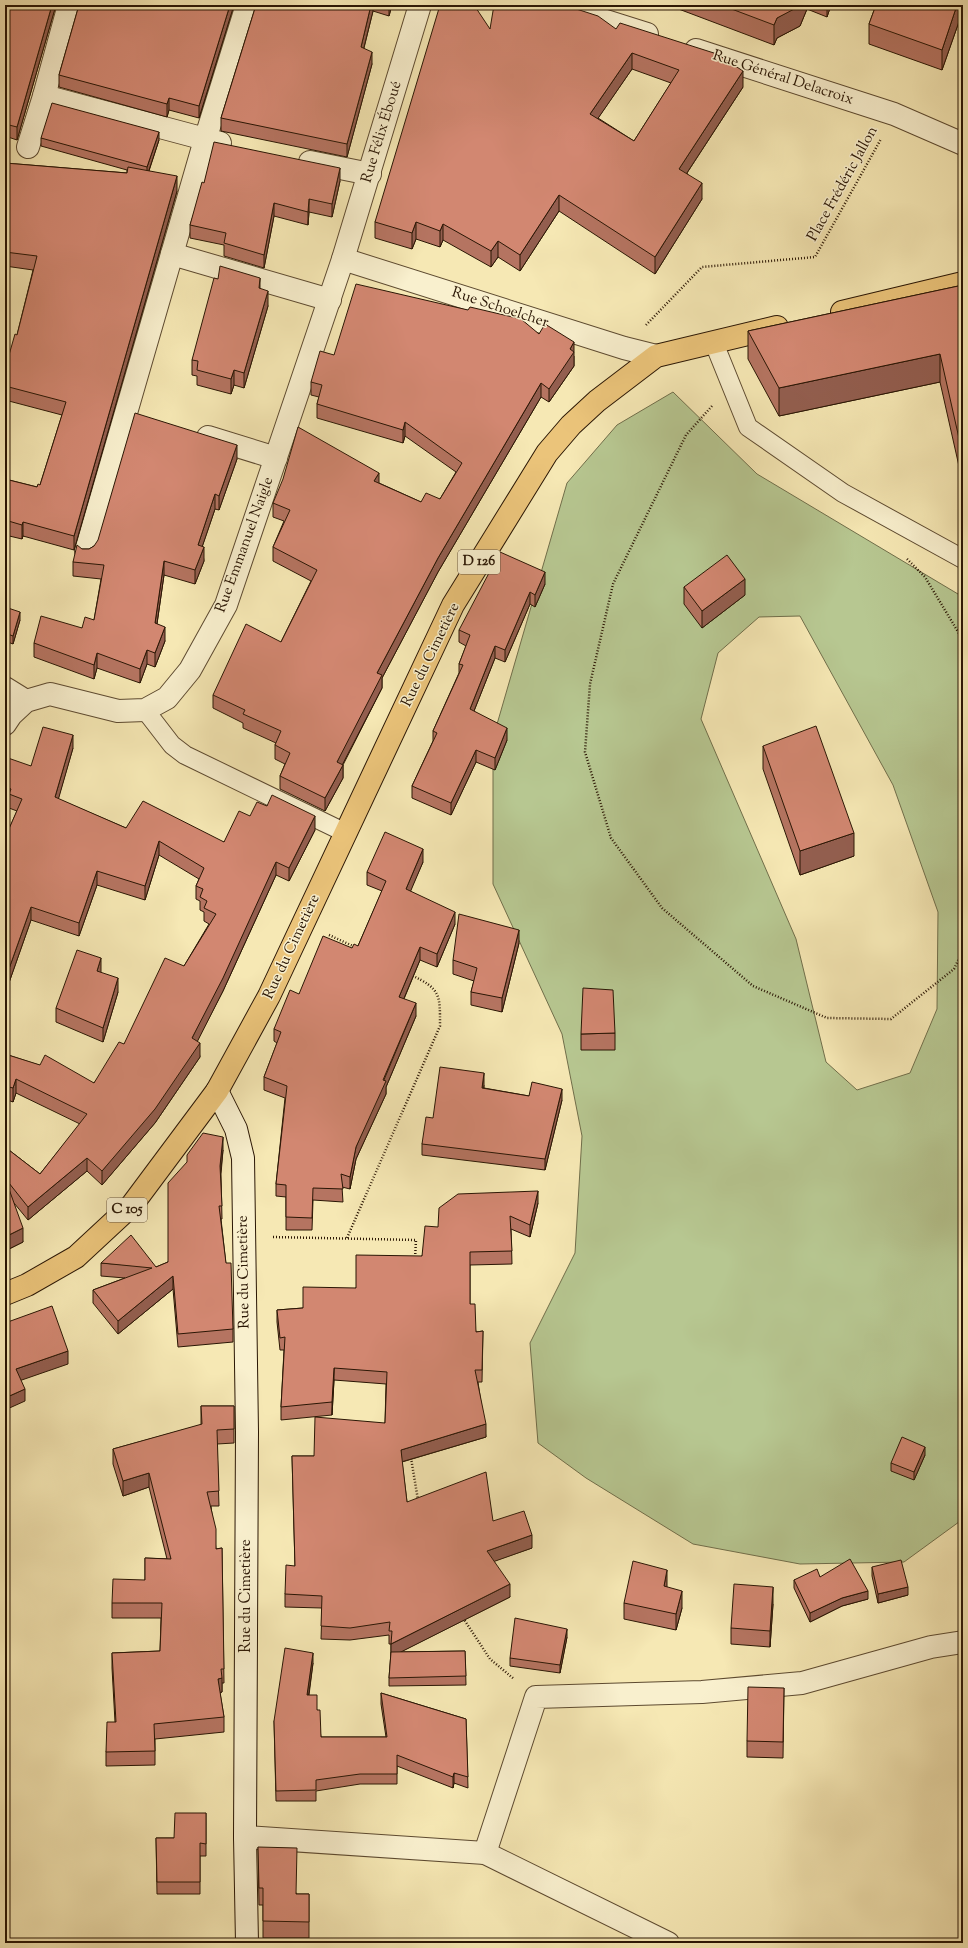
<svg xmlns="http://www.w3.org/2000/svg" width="968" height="1948" font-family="'Sorts Mill Goudy',serif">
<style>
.green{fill:#b7c791;stroke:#706e4a;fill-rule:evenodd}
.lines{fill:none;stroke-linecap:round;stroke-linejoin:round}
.lane-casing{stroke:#5d4a30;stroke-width:20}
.street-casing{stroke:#5d4a30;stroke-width:24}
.secondary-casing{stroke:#2a1604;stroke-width:24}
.primary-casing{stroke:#2a1604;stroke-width:24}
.path{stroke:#2a1604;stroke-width:2.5;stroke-dasharray:1 2;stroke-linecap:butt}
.lane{stroke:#f9f0ce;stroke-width:18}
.street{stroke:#f9f0ce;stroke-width:22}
.secondary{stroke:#f9f0ce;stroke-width:22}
.primary{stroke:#ebc47a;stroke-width:22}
.wall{fill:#b57461;stroke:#2a1604;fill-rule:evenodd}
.shaded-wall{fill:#935e4f;stroke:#2a1604}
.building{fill:#d28771;stroke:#2a1604;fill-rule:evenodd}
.labels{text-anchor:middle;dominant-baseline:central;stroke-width:3;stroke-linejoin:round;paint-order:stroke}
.shield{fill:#f9f0ce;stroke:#685741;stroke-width:1}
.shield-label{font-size:14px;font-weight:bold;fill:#2a1604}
.street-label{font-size:15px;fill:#2a1604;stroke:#f9f0ce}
</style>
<rect width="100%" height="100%" fill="#f6e8b4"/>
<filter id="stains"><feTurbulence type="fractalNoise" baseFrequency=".005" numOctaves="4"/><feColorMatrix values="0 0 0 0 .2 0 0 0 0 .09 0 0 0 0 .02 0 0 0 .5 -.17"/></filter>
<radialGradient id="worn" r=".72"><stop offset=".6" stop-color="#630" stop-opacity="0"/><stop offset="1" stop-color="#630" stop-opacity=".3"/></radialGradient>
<!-- green -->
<path class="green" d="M 673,392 L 757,474 L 963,597 L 963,1519 L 904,1562 L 800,1564 L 693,1544 L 586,1478 L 538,1443 L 530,1343 L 575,1253 L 582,1136 L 562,1034 L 493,884 L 493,738 L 567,483 L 617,425 ZM 800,616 L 893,785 L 938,912 L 937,1009 L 910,1073 L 857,1090 L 826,1062 L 796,939 L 701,719 L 718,653 L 759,617 Z"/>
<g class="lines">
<defs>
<g id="lane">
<polyline points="714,343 748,427 843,493 963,559"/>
<polyline points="145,710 172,745 185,755 346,833"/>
</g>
<g id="street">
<polyline points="555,5 647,34"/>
<polyline points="696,50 894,114 963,144"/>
<polyline points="44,96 220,143"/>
<polyline points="28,147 44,96 69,5"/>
<polyline points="310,162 370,174"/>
<polyline points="172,254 330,300"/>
<polyline points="343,259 624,348 656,356"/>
<polyline points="208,437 276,458"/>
<polyline points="86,551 205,140 247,5"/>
<polyline points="5,688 26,701"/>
<polyline points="5,724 11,715 26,701 50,694 118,711 145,710 167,698 190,670 226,605 343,259 420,5"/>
<polyline points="245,1837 485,1853 668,1943"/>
<polyline points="485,1853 536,1697 702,1692 802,1683 931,1647 963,1642"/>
</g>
<polyline id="secondary" points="217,1091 236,1129 243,1158 247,1432 245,1837 247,1943"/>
<g id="primary">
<polyline points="842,312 963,283"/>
<polyline points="5,1294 27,1285 76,1257 132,1205 217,1091 269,996 453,605 547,453 571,425 597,401 656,356 777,327"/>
</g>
</defs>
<!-- lane casing -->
<use href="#lane" class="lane-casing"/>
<!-- street casing -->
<use href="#street" class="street-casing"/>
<!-- secondary casing -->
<use href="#secondary" class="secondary-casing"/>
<!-- primary casing -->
<use href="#primary" class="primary-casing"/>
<!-- path -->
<g class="path">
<polyline points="646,325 702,267 815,257 881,139"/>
<polyline points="712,406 686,435 613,584 590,684 585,752 611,838 662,908 753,986 827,1018 891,1019 954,969 963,950"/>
<polyline points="907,559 925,577 963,640"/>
<polyline points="329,935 355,947"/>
<polyline points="273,1237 416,1240 415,1259"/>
<path d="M 347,1238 L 440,1026 C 440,995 441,989 411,975"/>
<polyline points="411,1458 418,1500"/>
<polyline points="463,1618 490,1659 514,1679"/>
</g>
<!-- lane -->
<use href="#lane" class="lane"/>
<!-- street -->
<use href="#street" class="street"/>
<!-- secondary -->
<use href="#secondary" class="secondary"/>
<!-- primary -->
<use href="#primary" class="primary"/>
</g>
<!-- wall -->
<g class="wall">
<polygon points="5,5 56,5 17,140 5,136"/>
<polygon points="79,5 234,5 199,118 169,110 167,117 59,87 59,75"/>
<polygon points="256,5 392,5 389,16 373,11 364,48 372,64 347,157 221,131 221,118"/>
<polygon points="668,5 831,5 827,17 807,9 800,26 777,38 774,45"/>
<polygon points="876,5 963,5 963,13 962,13 942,70 869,44 869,24"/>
<path d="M 490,29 L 616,29 L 743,87 L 687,173 L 702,199 L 655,274 L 559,211 L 520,271 L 498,257 L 491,267 L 443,240 L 440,247 L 416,239 L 412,249 L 375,238 L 375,222 ZM 632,69 L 671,83 L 634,141 L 598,118 Z"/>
<polygon points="41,138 159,140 149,171 177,191 74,550 23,536 22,539 5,535 5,479 37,487 40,485 62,415 5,400 5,369 17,335 33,270 5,266 5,163 127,173 127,170 41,146"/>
<polygon points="340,181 332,217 309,212 308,225 274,216 264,268 224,256 224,245 190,238 190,225 204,183"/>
<polygon points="963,181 963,217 961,217 959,200 959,184"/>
<polygon points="963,285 963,484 940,382 779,416 748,359 748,331"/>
<polygon points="260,289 268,306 244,388 234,385 231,394 197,385 197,376 192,375 192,360"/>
<polygon points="539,334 574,356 574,366 549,402 541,397 438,572 382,678 382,688 343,765 343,778 325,811 280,789 280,776 285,764 275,759 275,745 276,743 243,728 243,723 213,708 213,695 281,642 311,581 273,561 273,547 284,521 273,517 273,503 379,483 421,502 440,499 456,472 405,436 403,443 317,418 317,404 319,397 311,395 311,382 334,355"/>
<polygon points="237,459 219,510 215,509 202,547 204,561 195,584 164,575 157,624 165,641 155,667 147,664 140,683 97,668 94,679 34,657 34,643 82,628 94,620 101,579 73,576 73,562 82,549 89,549 94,546"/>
<polygon points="545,584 535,607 530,604 505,662 495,658 474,711 507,740 495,770 476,762 451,815 412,798 412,786 433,741 433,731 459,673 459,664 466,646 459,642 459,630"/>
<polygon points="684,587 745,595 702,628 684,604"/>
<polygon points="5,607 20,620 13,644 5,641"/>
<polygon points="763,746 854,856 800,875 763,769"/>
<polygon points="73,748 58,799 126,828 224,842 250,816 315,830 289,881 276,875 223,991 197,1041 200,1057 155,1123 102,1185 87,1171 28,1220 14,1203 23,1242 5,1251 5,1147 40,1174 80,1124 16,1093 13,1102 5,1099 5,1054 94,1083 184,966 209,924 204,921 204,912 200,910 200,901 196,899 196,886 199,879 159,855 145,900 97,885 79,936 31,920 5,994 5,838 17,811 9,808 9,802 5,800 5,769 31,766"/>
<polygon points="423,862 410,891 455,924 437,967 420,960 404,999 416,1016 386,1087 386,1094 356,1159 350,1189 342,1187 343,1202 313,1200 312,1230 286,1230 286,1197 276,1196 276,1184 285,1098 264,1090 264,1077 277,1043 274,1041 274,1029 299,994 352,948 358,946 382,891 367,885 367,872"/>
<polygon points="519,943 502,1012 471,1005 471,992 474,981 453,974 453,960"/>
<polygon points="101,972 118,992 103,1042 56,1022 56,1008"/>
<polygon points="615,1033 615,1050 581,1050 581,1034"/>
<polygon points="484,1085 484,1088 529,1096 562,1100 545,1170 422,1155 422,1144 433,1118"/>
<polygon points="223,1150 221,1174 222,1219 221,1219 233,1329 233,1342 178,1347 173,1289 118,1334 93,1303 93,1290 125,1278 101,1276 101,1263 156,1267 168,1262"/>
<polygon points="538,1203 530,1237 511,1229 512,1264 470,1265 470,1304 476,1332 483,1331 482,1382 478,1382 486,1437 402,1462 407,1502 493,1521 532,1548 494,1561 510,1597 400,1652 465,1651 466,1685 389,1686 389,1678 391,1652 391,1644 389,1644 389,1635 350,1640 321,1639 322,1608 285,1607 285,1594 295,1566 292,1456 314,1456 385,1423 386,1384 334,1380 332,1415 281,1420 281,1407 284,1350 280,1350 277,1322 277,1310 303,1308 356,1288 422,1256 438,1227"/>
<polygon points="201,1406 234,1406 234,1443 217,1444 219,1506 211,1506 216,1549 222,1548 224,1683 222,1683 222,1692 220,1693 224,1717 224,1732 155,1739 155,1765 106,1766 106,1752 115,1722 112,1668 112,1653 160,1651 161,1618 112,1618 112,1603 145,1580 145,1558 167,1559 149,1487 123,1496 113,1464 113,1449 201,1425"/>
<polygon points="925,1455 914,1480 891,1471 891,1463"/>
<polygon points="872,1567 908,1595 878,1603 872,1576"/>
<polygon points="820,1577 868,1599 842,1606 810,1622 794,1588 794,1580"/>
<polygon points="667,1587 682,1608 676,1630 624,1619 624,1603"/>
<polygon points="773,1604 770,1647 731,1644 731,1628"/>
<polygon points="567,1637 560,1673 510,1666 510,1658"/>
<polygon points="313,1663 309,1695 317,1710 321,1737 386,1737 381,1704 381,1693 466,1719 468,1788 454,1783 453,1788 397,1766 397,1784 360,1784 316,1791 316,1801 276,1801 274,1721"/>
<polygon points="784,1688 783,1758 747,1757 747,1741"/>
<polygon points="206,1813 206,1856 200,1856 200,1894 157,1894 156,1838 174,1838"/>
<polygon points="258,1847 297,1894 309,1894 309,1938 263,1938 263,1905 259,1905"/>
</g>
<!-- shaded-wall -->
<g class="shaded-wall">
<polygon points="52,5 56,5 17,140 17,127"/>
<polygon points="230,5 234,5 199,118 199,106"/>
<polygon points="371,5 373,5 373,11 361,59 361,47"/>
<polygon points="389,5 392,5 389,16"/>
<polygon points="800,5 807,5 807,9 800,26 777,38 774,45 774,25 777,18"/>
<polygon points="827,5 831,5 827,17"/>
<polygon points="957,5 962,5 962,13 942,70 942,50"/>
<polygon points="372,52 372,64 347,157 347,144"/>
<polygon points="632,53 632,69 590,130 590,114"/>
<polygon points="743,71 743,87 679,185 679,169"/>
<polygon points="169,98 169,110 167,117 167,104"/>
<polygon points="159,132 159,140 147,176 147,167"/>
<polygon points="340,168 340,181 332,217 332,204"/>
<polygon points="177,176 177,191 74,550 74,536"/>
<polygon points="702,183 702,199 655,274 655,257"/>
<polygon points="559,195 559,211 520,271 520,255"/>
<polygon points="309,199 309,212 308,225 308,212"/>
<polygon points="274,203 274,216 264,268 264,255"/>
<polygon points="416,222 416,239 412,249 412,233"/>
<polygon points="443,224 443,240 440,247 440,231"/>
<polygon points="498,241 498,257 491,267 491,251"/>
<polygon points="260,278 260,293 259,288"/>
<polygon points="268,291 268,306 244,388 244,373"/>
<polygon points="574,342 574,366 549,402 549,389 570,349"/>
<polygon points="940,354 940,382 779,416 779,388"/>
<polygon points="234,370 234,385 231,394 231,379"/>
<polygon points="541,383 541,397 438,572 382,678 382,688 337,775 337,762 377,673 438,558"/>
<polygon points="405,422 405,436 403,443 403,430"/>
<polygon points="237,445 237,459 219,510 219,496"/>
<polygon points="379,473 379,486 374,481"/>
<polygon points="215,494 215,509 198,559 198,545"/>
<polygon points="23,522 23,536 22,539 22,525"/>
<polygon points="204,547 204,561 195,584 195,570"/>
<polygon points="164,561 164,575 155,637 155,623"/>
<polygon points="545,572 545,584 535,607 535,595"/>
<polygon points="745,579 745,595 702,628 702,611"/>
<polygon points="530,592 530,604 505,662 505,650"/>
<polygon points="20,612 20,620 13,644 13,636"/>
<polygon points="165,627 165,641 155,667 155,653"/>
<polygon points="495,646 495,658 470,721 470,709"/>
<polygon points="147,650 147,664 140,683 140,669"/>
<polygon points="97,653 97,668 94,679 94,665"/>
<polygon points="507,728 507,740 495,770 495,758"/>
<polygon points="73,735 73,748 55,811 55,797"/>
<polygon points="476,750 476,762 451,815 451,803"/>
<polygon points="343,765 343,778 325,811 325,798"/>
<polygon points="315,816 315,830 289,881 289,868"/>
<polygon points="854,833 854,856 800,875 800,851"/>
<polygon points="159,841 159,855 145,900 145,886"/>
<polygon points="423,849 423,862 406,902 406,889"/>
<polygon points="276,862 276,875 223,991 192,1052 192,1038"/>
<polygon points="97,871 97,885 79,936 79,923"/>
<polygon points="31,907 31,920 5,994 5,980"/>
<polygon points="455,912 455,924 437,967 437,954"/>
<polygon points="519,930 519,943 502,1012 502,998"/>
<polygon points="420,947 420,960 399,1010 399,997"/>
<polygon points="101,958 101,972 97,985 97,971"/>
<polygon points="118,978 118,992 103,1042 103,1028"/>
<polygon points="416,1003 416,1016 386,1087 386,1094 356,1159 350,1189 350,1177 356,1147"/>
<polygon points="200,1043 200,1057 155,1123 102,1185 102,1171"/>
<polygon points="484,1073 484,1085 482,1099 482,1088"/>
<polygon points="16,1079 16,1093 13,1102 13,1088"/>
<polygon points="562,1089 562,1100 545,1170 545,1159"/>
<polygon points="223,1137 223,1150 220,1178 220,1166"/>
<polygon points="87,1158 87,1171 28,1220 28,1207"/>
<polygon points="538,1191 538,1203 530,1237 530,1225"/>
<polygon points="23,1228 23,1242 5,1251 5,1237"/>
<polygon points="173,1276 173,1289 118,1334 118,1321"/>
<polygon points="68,1351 68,1364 16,1382 16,1369"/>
<polygon points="334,1368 334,1380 332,1415 332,1402"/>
<polygon points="25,1389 25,1401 5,1410 5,1398"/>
<polygon points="486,1424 486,1437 401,1462 401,1450"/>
<polygon points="925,1447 925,1455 914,1480 914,1472"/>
<polygon points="149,1473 149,1487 123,1496 123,1481"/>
<polygon points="532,1535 532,1548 487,1564 487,1551"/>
<polygon points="667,1570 667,1587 664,1602 664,1586"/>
<polygon points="510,1584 510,1597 391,1657 391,1644"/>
<polygon points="773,1587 773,1604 770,1647 770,1631"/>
<polygon points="908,1587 908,1595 878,1603 878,1594"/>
<polygon points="682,1591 682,1608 676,1630 676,1614"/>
<polygon points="868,1591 868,1599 842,1606 810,1622 810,1613 842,1598"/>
<polygon points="567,1629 567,1637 560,1673 560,1665"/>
<polygon points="313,1653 313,1663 307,1706 307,1695"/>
<polygon points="222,1678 222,1692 218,1693 218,1679"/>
<polygon points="454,1773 454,1783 453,1788 453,1777"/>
</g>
<!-- building -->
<g class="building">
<polygon points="5,5 52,5 17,127 5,124"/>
<polygon points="79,5 230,5 199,106 169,98 167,104 59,75"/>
<polygon points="256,5 371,5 361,47 372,52 347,144 221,118"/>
<path d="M 440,5 L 474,5 L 490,29 L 494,5 L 564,5 L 598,16 L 616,29 L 620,23 L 717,54 L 743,71 L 679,169 L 702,183 L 655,257 L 559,195 L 520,255 L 498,241 L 491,251 L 443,224 L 440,231 L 416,222 L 412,233 L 375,222 ZM 632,53 L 679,70 L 634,141 L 590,114 Z"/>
<polygon points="721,5 800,5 800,6 777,18 774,25"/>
<polygon points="876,5 957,5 942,50 869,24"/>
<polygon points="52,103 159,132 147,167 41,138"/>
<polygon points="214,142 340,168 332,204 309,199 308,212 274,203 264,255 224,243 226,233 190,225 202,182 204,183"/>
<polygon points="5,163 127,173 128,167 177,176 74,536 23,522 22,525 5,520 5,479 37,487 38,484 40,485 66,402 5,386 5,369 15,334 17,335 37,256 5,252"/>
<polygon points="963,181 963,201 961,201 959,184"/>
<polygon points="220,266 260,278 259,288 268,291 244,373 234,370 231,379 197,370 198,361 192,360 214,278 218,279"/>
<polygon points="356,284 468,310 470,307 521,319 539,334 545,324 574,342 570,349 574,352 549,389 541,383 438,558 377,673 382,675 337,762 343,765 325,798 280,776 290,753 275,745 281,731 243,714 245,710 213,695 246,624 281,642 317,570 273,547 290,510 273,503 283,479 298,427 379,473 374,481 421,502 426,493 440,499 462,463 405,422 403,430 317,404 322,385 311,382 320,351 334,355"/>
<polygon points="963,285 963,456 940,354 779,388 748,331"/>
<polygon points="135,413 237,445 219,496 215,494 198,545 204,547 195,570 164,561 155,623 165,627 155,653 147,650 140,669 97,653 94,665 34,643 41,616 82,628 85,617 94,620 104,565 73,562 77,545 82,549 89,549 94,546 98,540"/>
<polygon points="500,552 545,572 535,595 530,592 505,650 495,646 470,709 507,728 495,758 476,750 451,803 412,786 437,733 433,731 463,665 459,664 470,635 459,630"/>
<polygon points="727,555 745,579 702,611 684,587"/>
<polygon points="5,607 20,612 13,636 5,633"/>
<polygon points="816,726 854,833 800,851 763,746"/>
<polygon points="43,727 73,735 55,797 126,828 143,801 224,842 239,811 250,816 257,802 267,806 272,795 315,816 289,868 276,862 223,978 192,1038 200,1043 155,1109 102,1171 87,1158 28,1207 5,1178 5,1147 40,1174 87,1114 16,1079 13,1088 5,1086 5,1054 40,1065 45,1055 94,1083 119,1042 124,1044 165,958 184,966 216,914 204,908 207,901 200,897 203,889 196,886 204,868 159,841 145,886 97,871 79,923 31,907 5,980 5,838 22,799 9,794 11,789 5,786 5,769 8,758 31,766"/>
<polygon points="385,832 423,849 406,889 455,912 437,954 420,947 399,997 416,1003 383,1080 386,1081 356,1147 350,1177 341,1174 343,1189 313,1188 312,1218 286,1217 286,1185 276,1184 287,1086 264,1077 281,1032 274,1029 290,990 299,994 323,936 352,948 354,944 358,946 386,881 367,872"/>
<polygon points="459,914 519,930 502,998 471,992 477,968 453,960"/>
<polygon points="77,950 101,958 97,971 118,978 103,1028 56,1008"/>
<polygon points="583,988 613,990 615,1033 581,1034"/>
<polygon points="440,1067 484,1073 482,1088 529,1096 532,1082 562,1089 545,1159 422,1144 426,1117 433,1118"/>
<polygon points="203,1133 223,1137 220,1166 222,1206 219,1206 226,1263 231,1263 233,1329 178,1334 173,1276 118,1321 93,1290 152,1268 101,1263 131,1235 156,1267 168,1262 168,1183 187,1162 187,1155"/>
<polygon points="5,1178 23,1228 5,1237"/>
<polygon points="538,1191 530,1225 510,1216 512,1251 470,1252 470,1304 475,1304 476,1332 483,1331 482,1370 475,1370 486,1424 401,1450 407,1502 486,1472 493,1521 524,1511 532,1535 487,1551 510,1584 391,1644 392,1631 389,1631 390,1622 350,1628 321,1626 322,1596 285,1594 286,1565 295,1566 292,1456 314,1456 315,1417 385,1423 387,1372 334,1368 332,1402 281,1407 285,1337 280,1338 277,1310 303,1308 303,1287 356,1288 356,1255 422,1256 425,1226 438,1227 439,1208 458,1194"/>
<polygon points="52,1306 68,1351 16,1369 25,1389 5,1398 5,1323"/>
<polygon points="201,1406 234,1406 234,1429 217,1430 219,1491 207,1492 216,1529 216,1549 222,1548 224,1669 221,1669 222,1678 218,1679 224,1717 154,1724 155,1751 106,1752 107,1722 116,1722 112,1653 160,1651 162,1603 112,1603 113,1579 145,1580 145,1558 171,1559 149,1473 123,1481 113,1449 202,1424"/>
<polygon points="902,1437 925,1447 914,1472 891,1463"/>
<polygon points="850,1559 868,1591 842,1598 810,1613 794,1580 817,1569 820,1577"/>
<polygon points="901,1560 908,1587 878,1594 872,1567"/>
<polygon points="633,1561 667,1570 664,1586 682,1591 676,1614 624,1603"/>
<polygon points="734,1584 773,1587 770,1631 731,1628"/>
<polygon points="515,1618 567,1629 560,1665 510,1658"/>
<polygon points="285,1648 313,1653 307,1695 317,1695 317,1710 320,1710 321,1737 387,1737 381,1693 466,1719 468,1777 454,1773 453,1777 397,1755 397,1774 360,1774 316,1780 316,1790 276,1791 274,1721"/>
<polygon points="465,1651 466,1676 389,1678 391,1652"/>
<polygon points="748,1687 784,1688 783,1742 747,1741"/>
<polygon points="175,1813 206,1813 206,1844 200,1843 200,1882 157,1882 156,1838 174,1838"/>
<polygon points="258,1847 297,1848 296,1894 309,1894 309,1922 263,1921 263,1888 259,1888"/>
</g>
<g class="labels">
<!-- shield labels -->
<g class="shield">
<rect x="458" y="550" width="42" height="24" rx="3"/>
<rect x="107" y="1198" width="40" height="24" rx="3"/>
</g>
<g class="shield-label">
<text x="479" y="562">D 126</text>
<text x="127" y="1210">C 105</text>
</g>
<!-- street labels -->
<g class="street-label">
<text transform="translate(783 78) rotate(18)">Rue Général Delacroix</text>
<text transform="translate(382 132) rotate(-73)">Rue Félix Éboué</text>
<text transform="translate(843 184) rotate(-61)">Place Frédéric Jallon</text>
<text transform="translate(500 308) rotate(18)">Rue Schoelcher</text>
<text transform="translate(245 545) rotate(-70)">Rue Emmanuel Naigle</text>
<text transform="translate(431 655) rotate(-64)">Rue du Cimetière</text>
<text transform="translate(292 947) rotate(-65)">Rue du Cimetière</text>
<text transform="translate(244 1272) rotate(-91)">Rue du Cimetière</text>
<text transform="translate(246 1596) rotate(-90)">Rue du Cimetière</text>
</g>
</g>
<!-- margin -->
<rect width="968" height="1948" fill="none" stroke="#f6e8b4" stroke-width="20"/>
<rect x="6" y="6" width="956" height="1936" fill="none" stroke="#2a1604" stroke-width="2"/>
<rect x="10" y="10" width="948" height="1928" fill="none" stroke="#2a1604"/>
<rect width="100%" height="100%" filter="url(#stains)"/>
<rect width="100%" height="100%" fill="url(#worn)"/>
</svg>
